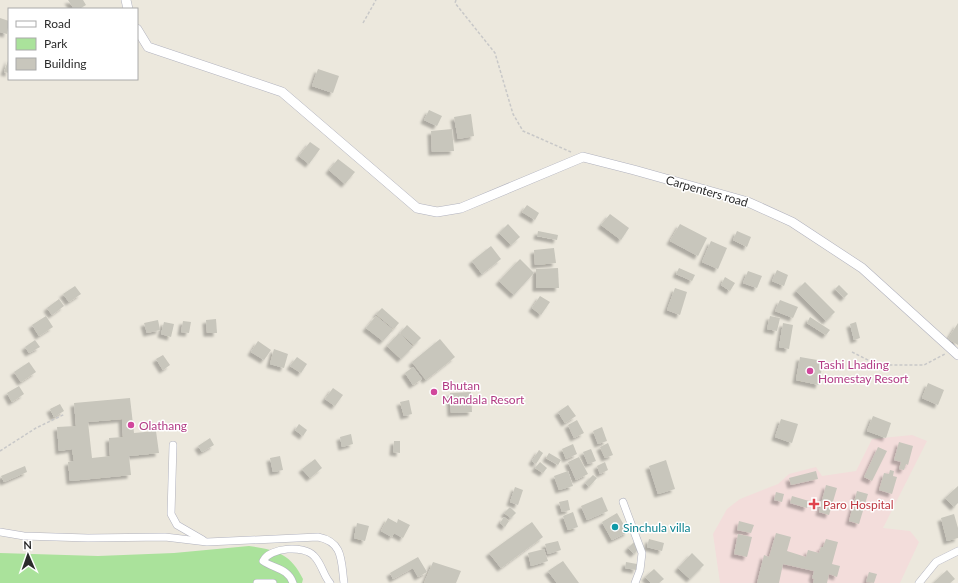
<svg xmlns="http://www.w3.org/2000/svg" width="958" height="583" font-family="Lato,sans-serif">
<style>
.medical{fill:#f3dddb}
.green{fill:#aae29b}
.building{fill:#c8c6bc;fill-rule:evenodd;filter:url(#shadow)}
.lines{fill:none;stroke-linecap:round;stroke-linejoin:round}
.street-casing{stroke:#b1b2be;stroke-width:8}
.secondary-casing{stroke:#b1b2be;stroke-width:10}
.path{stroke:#c8c8c8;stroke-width:1.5;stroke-dasharray:3 2;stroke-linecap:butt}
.street{stroke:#fff;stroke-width:7}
.secondary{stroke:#fff;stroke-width:9}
.hotel-dot{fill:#d1479c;stroke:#fff;stroke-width:1.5}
.health-dot{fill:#e0444e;stroke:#fff;stroke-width:1.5}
.culture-dot{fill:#0f9aa8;stroke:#fff;stroke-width:1.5}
.labels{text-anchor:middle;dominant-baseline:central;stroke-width:3;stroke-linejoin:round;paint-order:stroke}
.street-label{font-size:12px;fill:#2b2b2b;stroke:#fff}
.hotel-label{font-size:12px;fill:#b23c85;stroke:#fff;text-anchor:start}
.health-label{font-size:12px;fill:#be3a42;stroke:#fff;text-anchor:start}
.culture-label{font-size:12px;fill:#0d838f;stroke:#fff;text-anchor:start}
</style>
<defs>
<filter id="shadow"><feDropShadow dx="-3.5" dy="3.5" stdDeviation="1" flood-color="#0004"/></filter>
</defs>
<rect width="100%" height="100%" fill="#ece8dd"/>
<!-- medical -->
<polygon class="medical" points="912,435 927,441 883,528 910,531 919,542 900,583 720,583 713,534 727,509 740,499 778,484 789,474 816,467 822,476 856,471 872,439"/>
<!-- green -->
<path class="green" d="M 249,546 C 276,550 290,553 303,579 L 302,583 L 0,583 L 0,553 L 98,556 L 174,553 Z"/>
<!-- building -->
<g class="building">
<polygon points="68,0 83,0 86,5 79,9 74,9"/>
<polygon points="0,18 9,21 7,34 0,32"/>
<polygon points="9,58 9,73 4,72"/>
<polygon points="318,69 339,76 333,93 312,86"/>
<polygon points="429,110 442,116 437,126 424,120"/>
<polygon points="471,114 474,136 458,139 454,117"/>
<polygon points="452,129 454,151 432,152 431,131"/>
<polygon points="310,142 320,149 309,164 299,156"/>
<polygon points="338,159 355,172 345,184 329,170"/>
<polygon points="527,205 539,213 535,220 522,212"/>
<polygon points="610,214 629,228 621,240 601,225"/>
<polygon points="508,224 520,237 511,245 499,233"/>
<polygon points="680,224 707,238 698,256 670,241"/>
<polygon points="538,231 558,235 557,240 537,236"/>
<polygon points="737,231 751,237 747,247 733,240"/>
<polygon points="711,241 727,248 718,269 702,262"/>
<polygon points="491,246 501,259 482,274 472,261"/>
<polygon points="554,248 556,263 535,265 534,250"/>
<polygon points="520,259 534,273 514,295 499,281"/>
<polygon points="558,268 559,288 536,288 536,269"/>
<polygon points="679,268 695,275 692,281 676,274"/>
<polygon points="777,270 788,275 784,286 772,281"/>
<polygon points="748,271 762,276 757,288 743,283"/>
<polygon points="725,277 735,283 730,291 721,285"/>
<polygon points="805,282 835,312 826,321 796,291"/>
<polygon points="839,285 848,294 844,298 835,289"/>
<polygon points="75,286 81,294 69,302 63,294"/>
<polygon points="675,288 687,292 680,315 667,310"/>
<polygon points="540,296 550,302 541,315 532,308"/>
<polygon points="59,299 64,306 52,315 47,308"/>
<polygon points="780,300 798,307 793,318 775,311"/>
<polygon points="382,308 399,323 394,329 376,314"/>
<polygon points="46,316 53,327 39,336 32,325"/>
<polygon points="376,316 393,330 383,341 366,328"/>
<polygon points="770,316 780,318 777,331 767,329"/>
<polygon points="810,317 830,330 826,335 807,323"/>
<polygon points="216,319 217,333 207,333 206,320"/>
<polygon points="158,320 160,330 147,333 144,323"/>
<polygon points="183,321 191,322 189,333 181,332"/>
<polygon points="164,322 174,324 171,337 161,334"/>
<polygon points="856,322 860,338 854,340 850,324"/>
<polygon points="783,323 793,325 789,349 779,347"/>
<polygon points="958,323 958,345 948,339"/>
<polygon points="407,325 421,338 414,345 400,333"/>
<polygon points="399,333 413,347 401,359 387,346"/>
<polygon points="440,339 455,357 426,380 412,362"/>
<polygon points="35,340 40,347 29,353 25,347"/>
<polygon points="258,341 271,350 264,360 251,352"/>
<polygon points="274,349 288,354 284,368 270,364"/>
<polygon points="163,355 170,365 163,370 156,359"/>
<polygon points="297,357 307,364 301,373 290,366"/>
<polygon points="800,357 823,361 819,385 796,380"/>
<polygon points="29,362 36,372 21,382 14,372"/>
<polygon points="413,367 422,379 413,385 405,373"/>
<polygon points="928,383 944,390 938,405 922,398"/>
<polygon points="19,386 24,394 12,402 7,393"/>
<polygon points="333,388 343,395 335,406 325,399"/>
<polygon points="471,392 472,412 451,413 450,393"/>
<path d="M 130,398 L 134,433 L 156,431 L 159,453 L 129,456 L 131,475 L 70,481 L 68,462 L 74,461 L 72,449 L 59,451 L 57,427 L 76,426 L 74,403 ZM 122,419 L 123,437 L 109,438 L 110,456 L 92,458 L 88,422 Z"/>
<polygon points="409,400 412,414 404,416 400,402"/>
<polygon points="60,404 64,411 54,417 50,409"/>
<polygon points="568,405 576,416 565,423 558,412"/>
<polygon points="873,416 891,423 886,438 867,431"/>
<polygon points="781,419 798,424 792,443 775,437"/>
<polygon points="577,420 584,433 574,438 568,425"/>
<polygon points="299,424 307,430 303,436 295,430"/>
<polygon points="602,427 607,441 598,444 593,431"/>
<polygon points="351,434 353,444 342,447 340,437"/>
<polygon points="210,438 214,445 202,452 198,446"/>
<polygon points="394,441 400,441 400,453 393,452"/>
<polygon points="899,442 913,446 908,465 906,464 904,470 899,469 901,462 894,460"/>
<polygon points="608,443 613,455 605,458 600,447"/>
<polygon points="573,444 577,454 566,459 562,449"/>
<polygon points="878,447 887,451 872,481 864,477"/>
<polygon points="591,449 596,461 588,464 583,452"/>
<polygon points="539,450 543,453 536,464 532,461"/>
<polygon points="549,453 561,460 558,465 546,458"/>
<polygon points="280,456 283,470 273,472 270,458"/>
<polygon points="579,457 588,474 576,480 568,462"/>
<polygon points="315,459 322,468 310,478 302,469"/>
<polygon points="666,460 675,489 658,494 649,466"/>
<polygon points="540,462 547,468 543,473 535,468"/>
<polygon points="605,462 608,470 600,474 597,466"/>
<polygon points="25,466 27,472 4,482 1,476"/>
<polygon points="890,470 894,471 893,476 897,477 892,494 879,490 884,473 889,474"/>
<polygon points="568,471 573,486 559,490 554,476"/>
<polygon points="816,471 818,479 791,485 789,478"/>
<polygon points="593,475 597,478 589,487 585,483"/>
<polygon points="826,485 837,488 829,515 819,512"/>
<polygon points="958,486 958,503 954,507 945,498"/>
<polygon points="515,487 523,490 518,505 510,502"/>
<polygon points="857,491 868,494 859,524 849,521"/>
<polygon points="776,492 784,494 782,502 774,500"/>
<polygon points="792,496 809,501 807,508 790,503"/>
<polygon points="602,497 608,511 587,520 581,506"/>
<polygon points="568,500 570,510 562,512 559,502"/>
<polygon points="510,507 516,513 511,518 504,513"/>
<polygon points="573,512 578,527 568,530 563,516"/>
<polygon points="617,513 628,532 612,540 602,522"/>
<polygon points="954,514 958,528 958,538 947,541 941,518"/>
<polygon points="504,517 509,521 505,527 500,523"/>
<polygon points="388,518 397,523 398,519 410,525 403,538 394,533 392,537 381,531"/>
<polygon points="739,521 754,525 751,533 737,530"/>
<polygon points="532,522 543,537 501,568 489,553"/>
<polygon points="357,523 369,526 365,541 354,538"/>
<polygon points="776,533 791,537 787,551 806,557 808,550 819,553 821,547 823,547 826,539 838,542 832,564 840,566 837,577 829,574 827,583 813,583 814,579 812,578 814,571 783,564 779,583 757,583 764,555 769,557"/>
<polygon points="738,534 752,537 747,557 734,554"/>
<polygon points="649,539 664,543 662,551 647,547"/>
<polygon points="558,541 561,550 548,554 545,544"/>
<polygon points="634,542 640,548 634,554 628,548"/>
<polygon points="544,549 548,561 531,566 528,553"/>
<polygon points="692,553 704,565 690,579 678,568"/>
<polygon points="418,557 427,572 418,577 413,568 393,579 390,573"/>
<polygon points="563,561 579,583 557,583 548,571"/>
<polygon points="433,562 461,571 456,583 424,583"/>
<polygon points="626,562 637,564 636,570 625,568"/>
<polygon points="654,569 664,579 659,583 651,583 645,577"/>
<polygon points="947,570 955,579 950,583 933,583"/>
<polygon points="869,572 877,574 874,583 866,582"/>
</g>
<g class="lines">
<defs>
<g id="street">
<polyline points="173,445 171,514 177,525 203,540"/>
<polyline points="623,502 642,553 640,570 635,583"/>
<path d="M 0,532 L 24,536 L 88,538 L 165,537 L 207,542 L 318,537 C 344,542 341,562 344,583"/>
<polyline points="257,583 273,583"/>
<path d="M 293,583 C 288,568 274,569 263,561 C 270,547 304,545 314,556 C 322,564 323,575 330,583"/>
<polyline points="919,583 936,562 958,551"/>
</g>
<g id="secondary">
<polyline points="126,0 128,9"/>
<polyline points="137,29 148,47 282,92 417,208 437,212 461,208 583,157 634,170 748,202 792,222 862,268 958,355"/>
</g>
</defs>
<!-- street casing -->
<use href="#street" class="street-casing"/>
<!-- secondary casing -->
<use href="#secondary" class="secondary-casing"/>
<!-- path -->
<g class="path">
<polyline points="456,0 455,3 495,53 513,114 523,131 571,152"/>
<polyline points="363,23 376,0"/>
<polyline points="852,352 870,361 887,365 924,365 945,354"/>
<polyline points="0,451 36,428 65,414"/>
</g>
<!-- street -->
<use href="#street" class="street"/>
<!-- secondary -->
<use href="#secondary" class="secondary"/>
</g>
<!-- markers -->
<g class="hotel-dot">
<circle cx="810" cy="371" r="4"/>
<circle cx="434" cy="392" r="4"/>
<circle cx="131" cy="425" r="4"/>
</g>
<path class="health-dot" d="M812 498h4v4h4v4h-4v4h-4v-4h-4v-4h4z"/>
<circle class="culture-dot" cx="615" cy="527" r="4"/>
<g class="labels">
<!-- street labels -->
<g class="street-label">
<text transform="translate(707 191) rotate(16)">Carpenters road</text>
</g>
<!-- hotel labels -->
<g class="hotel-label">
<text x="818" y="364">Tashi Lhading<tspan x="818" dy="14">Homestay Resort</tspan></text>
<text x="442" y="385">Bhutan<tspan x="442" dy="14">Mandala Resort</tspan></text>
<text x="139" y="425">Olathang</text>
</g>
<!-- health labels -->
<g class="health-label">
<text x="823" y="504">Paro Hospital</text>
</g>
<!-- culture labels -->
<g class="culture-label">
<text x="623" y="527">Sinchula villa</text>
</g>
</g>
<!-- legend -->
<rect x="8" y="8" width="130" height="72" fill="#ffffff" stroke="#aaaaaa"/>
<rect x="16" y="21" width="20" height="6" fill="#ffffff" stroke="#aaaaaa"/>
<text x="44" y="28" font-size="12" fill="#2b2b2b">Road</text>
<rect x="16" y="38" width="20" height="12" fill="#aae29b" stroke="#aaaaaa"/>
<text x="44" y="48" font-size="12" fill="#2b2b2b">Park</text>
<rect x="16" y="58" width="20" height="12" fill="#c8c6bc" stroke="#aaaaaa"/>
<text x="44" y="68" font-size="12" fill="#2b2b2b">Building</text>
<!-- north arrow -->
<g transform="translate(28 555) rotate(358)" stroke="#ffffff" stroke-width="3" paint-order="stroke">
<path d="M0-3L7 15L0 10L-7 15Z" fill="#2b2b2b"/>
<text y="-6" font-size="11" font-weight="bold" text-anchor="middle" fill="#2b2b2b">N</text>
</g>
</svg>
